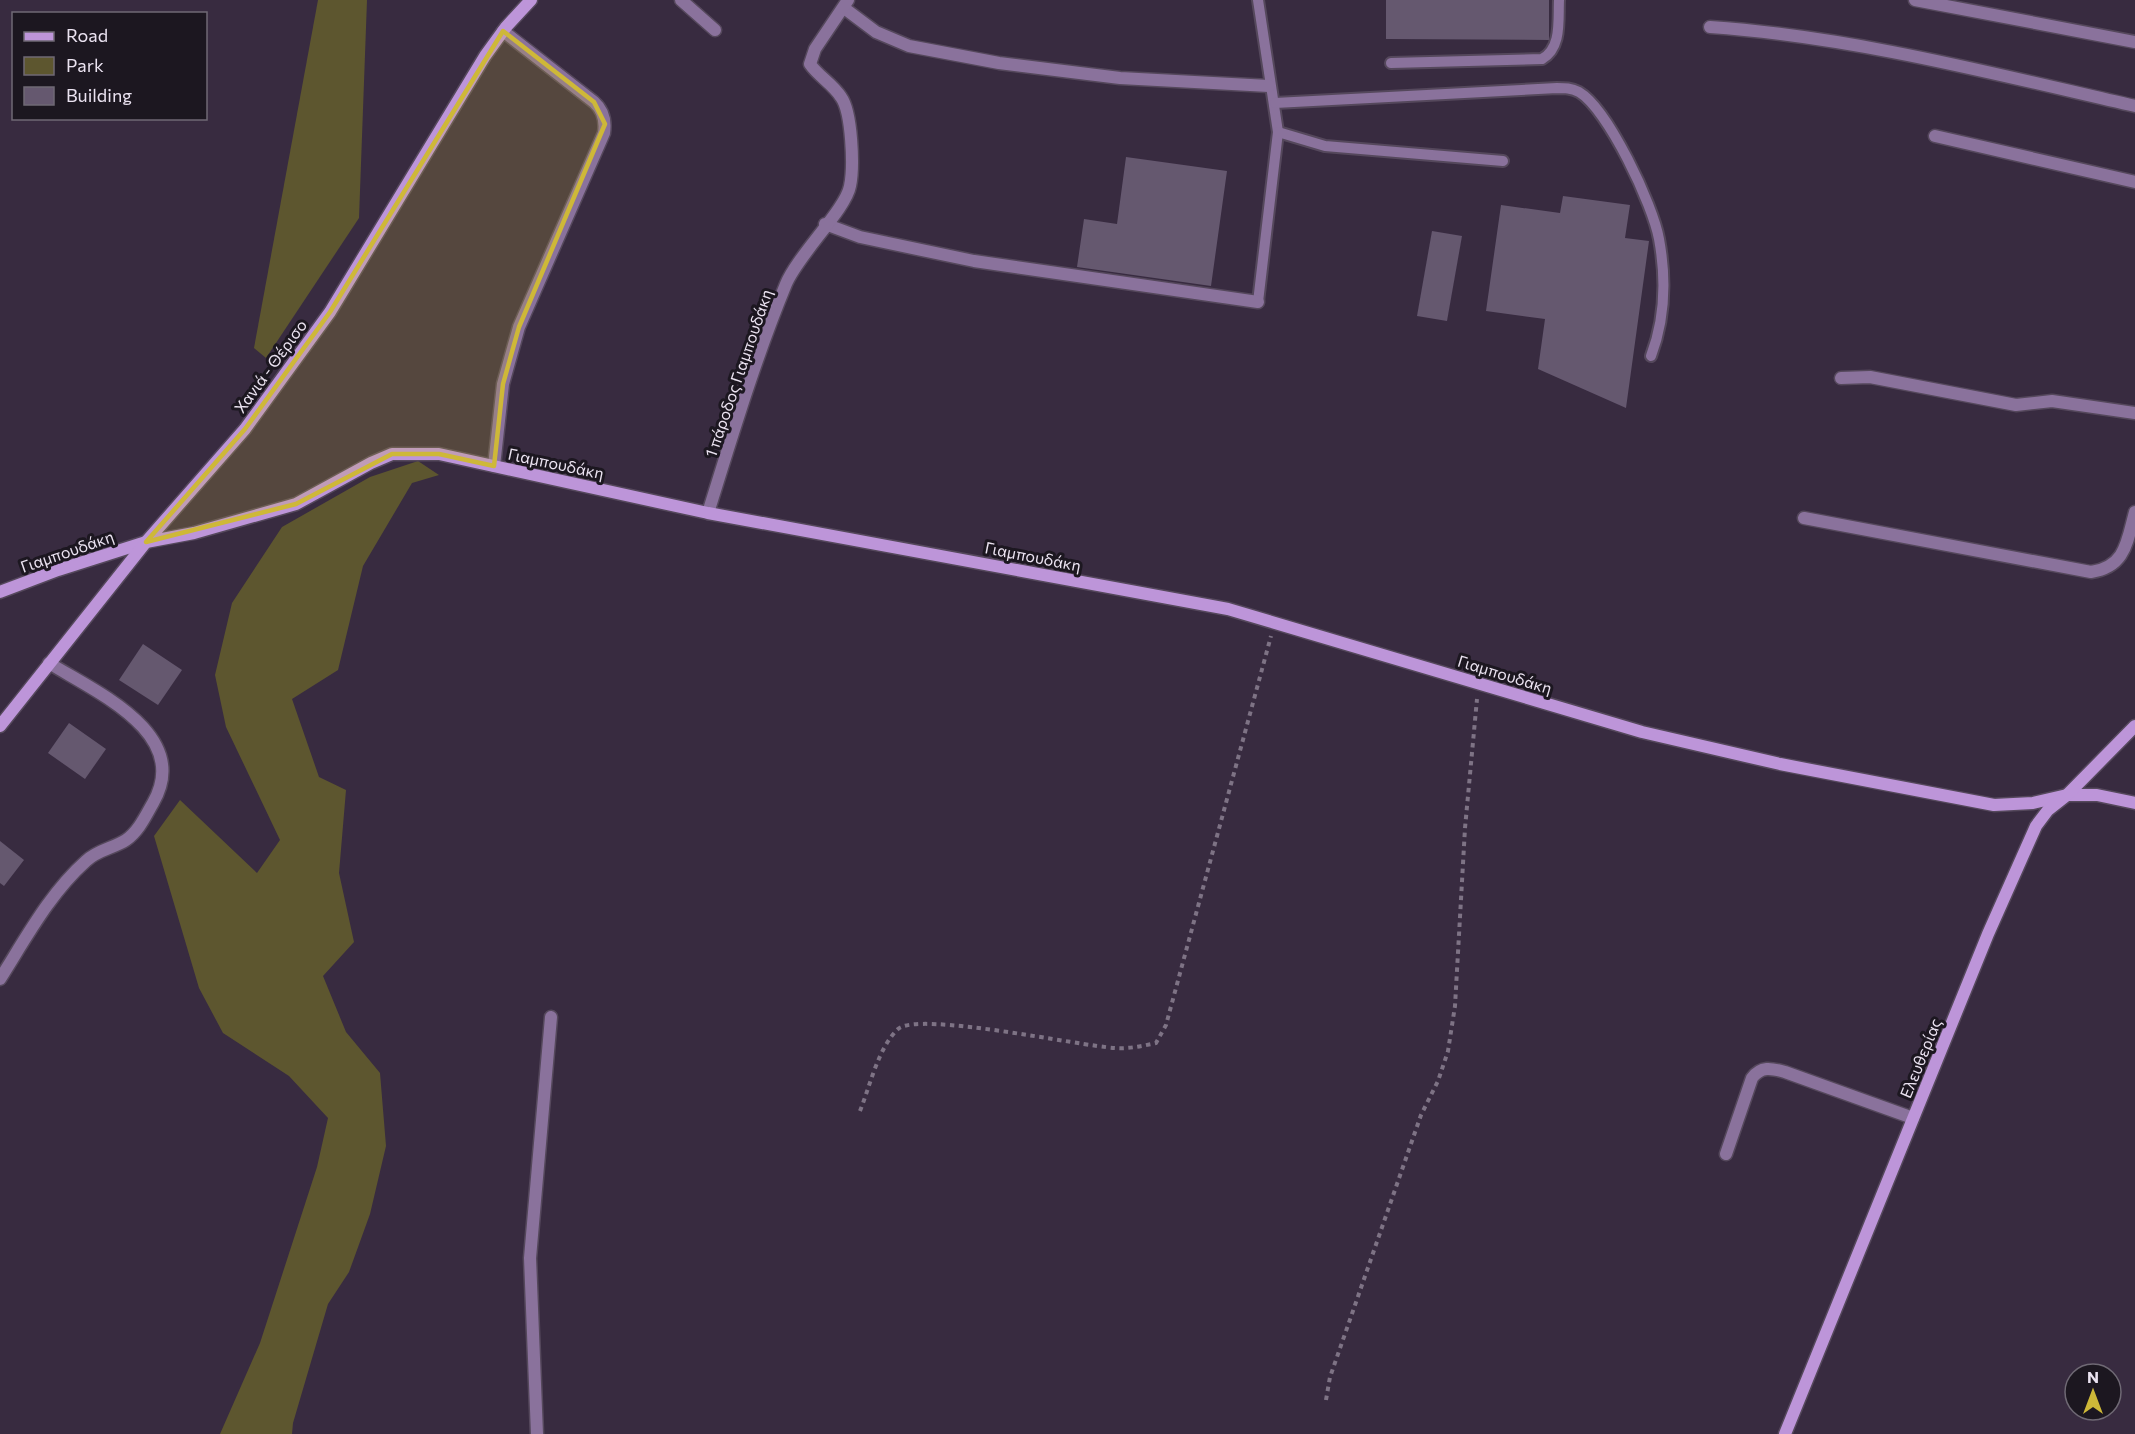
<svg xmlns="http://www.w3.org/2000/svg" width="2135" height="1434" font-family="Commissioner,sans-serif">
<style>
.green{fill:#5d562f}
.building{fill:#65586f}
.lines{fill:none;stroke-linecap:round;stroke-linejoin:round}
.lane-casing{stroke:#55485c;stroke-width:14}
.street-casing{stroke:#55485c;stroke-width:15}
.secondary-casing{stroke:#55485c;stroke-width:15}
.path{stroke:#7e7385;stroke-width:4;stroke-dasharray:4.5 4.5;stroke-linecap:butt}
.lane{stroke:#8a729c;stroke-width:10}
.street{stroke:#8a729c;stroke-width:12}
.secondary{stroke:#bd95d9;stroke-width:12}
.marked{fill:#ceb838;fill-opacity:0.2;stroke:#ceb838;stroke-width:4.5;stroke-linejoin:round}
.labels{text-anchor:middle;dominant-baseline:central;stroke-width:6;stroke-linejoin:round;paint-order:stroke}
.street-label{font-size:16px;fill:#ebe3f1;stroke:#1c1720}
</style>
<rect width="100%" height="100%" fill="#382b40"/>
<!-- green -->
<g class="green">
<polygon points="318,0 367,0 359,218 266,358 254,348"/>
<polygon points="418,461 439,475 412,483 363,566 338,670 292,699 319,777 346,790 339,873 354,942 323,976 346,1032 380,1073 386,1146 370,1214 349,1272 328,1304 293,1423 292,1434 220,1434 260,1343 317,1167 328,1118 289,1076 223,1033 199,988 154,836 180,800 257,873 280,840 226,727 215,675 232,603 282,527 370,477"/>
</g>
<!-- building -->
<g class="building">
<polygon points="1386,0 1549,0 1549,40 1386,39"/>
<polygon points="1126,157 1227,171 1211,286 1077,267 1084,219 1117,224"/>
<polygon points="1563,196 1630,205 1625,238 1649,241 1626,408 1538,369 1545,319 1486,311 1501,205 1560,213"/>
<polygon points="1432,231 1462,236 1447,321 1417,316"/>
<polygon points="143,644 182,670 158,705 119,680"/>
<polygon points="69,723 106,749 85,779 48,753"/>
<polygon points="0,841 24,860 4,886 0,883"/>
</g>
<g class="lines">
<defs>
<g id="lane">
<polyline points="1258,0 1278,132 1258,302"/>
<path d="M 1391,63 L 1542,59 C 1562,48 1558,20 1559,0"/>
<path d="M 1275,103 L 1557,88 C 1565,88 1571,88 1579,92 C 1608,109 1653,205 1659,239 C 1666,277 1665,319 1651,356"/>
<polyline points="1278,132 1325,146 1503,161"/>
</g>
<g id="street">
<polyline points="681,0 715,30"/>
<polyline points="1915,0 2135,42"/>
<polyline points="844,8 876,32 909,46 999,63 1120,78 1269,86"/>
<path d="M 1710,27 C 1854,37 1995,74 2135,106"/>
<polyline points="1935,136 2135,182"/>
<polyline points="825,224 860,237 974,261 1258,302"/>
<polyline points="1841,378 1870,377 2016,405 2052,401 2135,413"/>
<path d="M 494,466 L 503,384 L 519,327 L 604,133 C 606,120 603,110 594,102 L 503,31"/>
<path d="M 708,513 C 732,436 755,359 786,284 C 798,255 846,209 850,186 C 854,167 852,112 841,97 C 833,84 818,76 810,64 L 815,49 L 848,0"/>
<path d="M 1804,518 L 2091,572 C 2126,567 2127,541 2135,512"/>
<path d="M 0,979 C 26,938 50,893 86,861 C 97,850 114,848 126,840 C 139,831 146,815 153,803 C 193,734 96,692 49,663"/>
<path d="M 1726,1154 L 1752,1078 C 1761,1066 1771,1068 1785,1072 L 1913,1118"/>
<polyline points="537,1434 530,1258 551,1017"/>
</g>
<g id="secondary">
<polyline points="0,592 58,570 146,542 194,533 296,504 371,463 392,454 439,454 708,513 1228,609 1642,732 1780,764 1994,805 2033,803 2067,795 2097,795 2135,803"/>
<polyline points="0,726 146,542 245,429 330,312 485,56 506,27 531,0"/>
<polyline points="1785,1434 1988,934 2036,826 2048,810 2067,795 2135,726"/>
</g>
</defs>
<!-- lane casing -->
<use href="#lane" class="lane-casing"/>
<!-- street casing -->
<use href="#street" class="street-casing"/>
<!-- secondary casing -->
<use href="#secondary" class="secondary-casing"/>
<!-- path -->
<g class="path">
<path d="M 860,1111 C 870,1086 878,1048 898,1029 C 918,1011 1080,1046 1115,1048 C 1129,1049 1142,1046 1156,1043 L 1166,1025 L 1271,636"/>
<polyline points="1326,1400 1330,1377 1421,1115 1438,1081 1448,1051 1455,1006 1465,828 1477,699"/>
</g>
<!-- lane -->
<use href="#lane" class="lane"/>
<!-- street -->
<use href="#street" class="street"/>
<!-- secondary -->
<use href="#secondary" class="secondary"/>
</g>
<!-- marked area -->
<path class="marked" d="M 503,31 L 594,102 L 605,124 L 519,327 L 503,384 L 494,466 L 439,454 L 392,454 L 296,504 L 146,542 L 245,429 L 330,312 Z"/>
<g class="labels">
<!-- street labels -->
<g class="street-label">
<text transform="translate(270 366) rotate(-54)">Χανιά - Θέρισο</text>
<text transform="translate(738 373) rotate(-71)">1 πάροδος Γιαμπουδάκη</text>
<text transform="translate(556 463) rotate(12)">Γιαμπουδάκη</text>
<text transform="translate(67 551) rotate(-19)">Γιαμπουδάκη</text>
<text transform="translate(1033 556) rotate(11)">Γιαμπουδάκη</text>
<text transform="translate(1505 674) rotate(17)">Γιαμπουδάκη</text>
<text transform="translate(1920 1058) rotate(-68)">Ελευθερίας</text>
</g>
</g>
<!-- legend -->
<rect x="12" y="12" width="195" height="108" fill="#1c1720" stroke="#6f6974" stroke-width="1.5"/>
<rect x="24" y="32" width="30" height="9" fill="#bd95d9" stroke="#6f6974" stroke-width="1.5"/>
<text x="66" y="42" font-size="18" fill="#ebe3f1">Road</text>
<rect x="24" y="57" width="30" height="18" fill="#5d562f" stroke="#6f6974" stroke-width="1.5"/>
<text x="66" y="72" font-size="18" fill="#ebe3f1">Park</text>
<rect x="24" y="87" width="30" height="18" fill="#65586f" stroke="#6f6974" stroke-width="1.5"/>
<text x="66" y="102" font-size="18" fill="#ebe3f1">Building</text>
<!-- north arrow -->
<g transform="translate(2093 1392)"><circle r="28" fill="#1c1720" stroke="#6f6974" stroke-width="1.5"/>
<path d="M0-4.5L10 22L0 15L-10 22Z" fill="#ceb838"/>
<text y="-9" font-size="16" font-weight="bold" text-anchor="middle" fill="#ebe3f1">N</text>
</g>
</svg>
